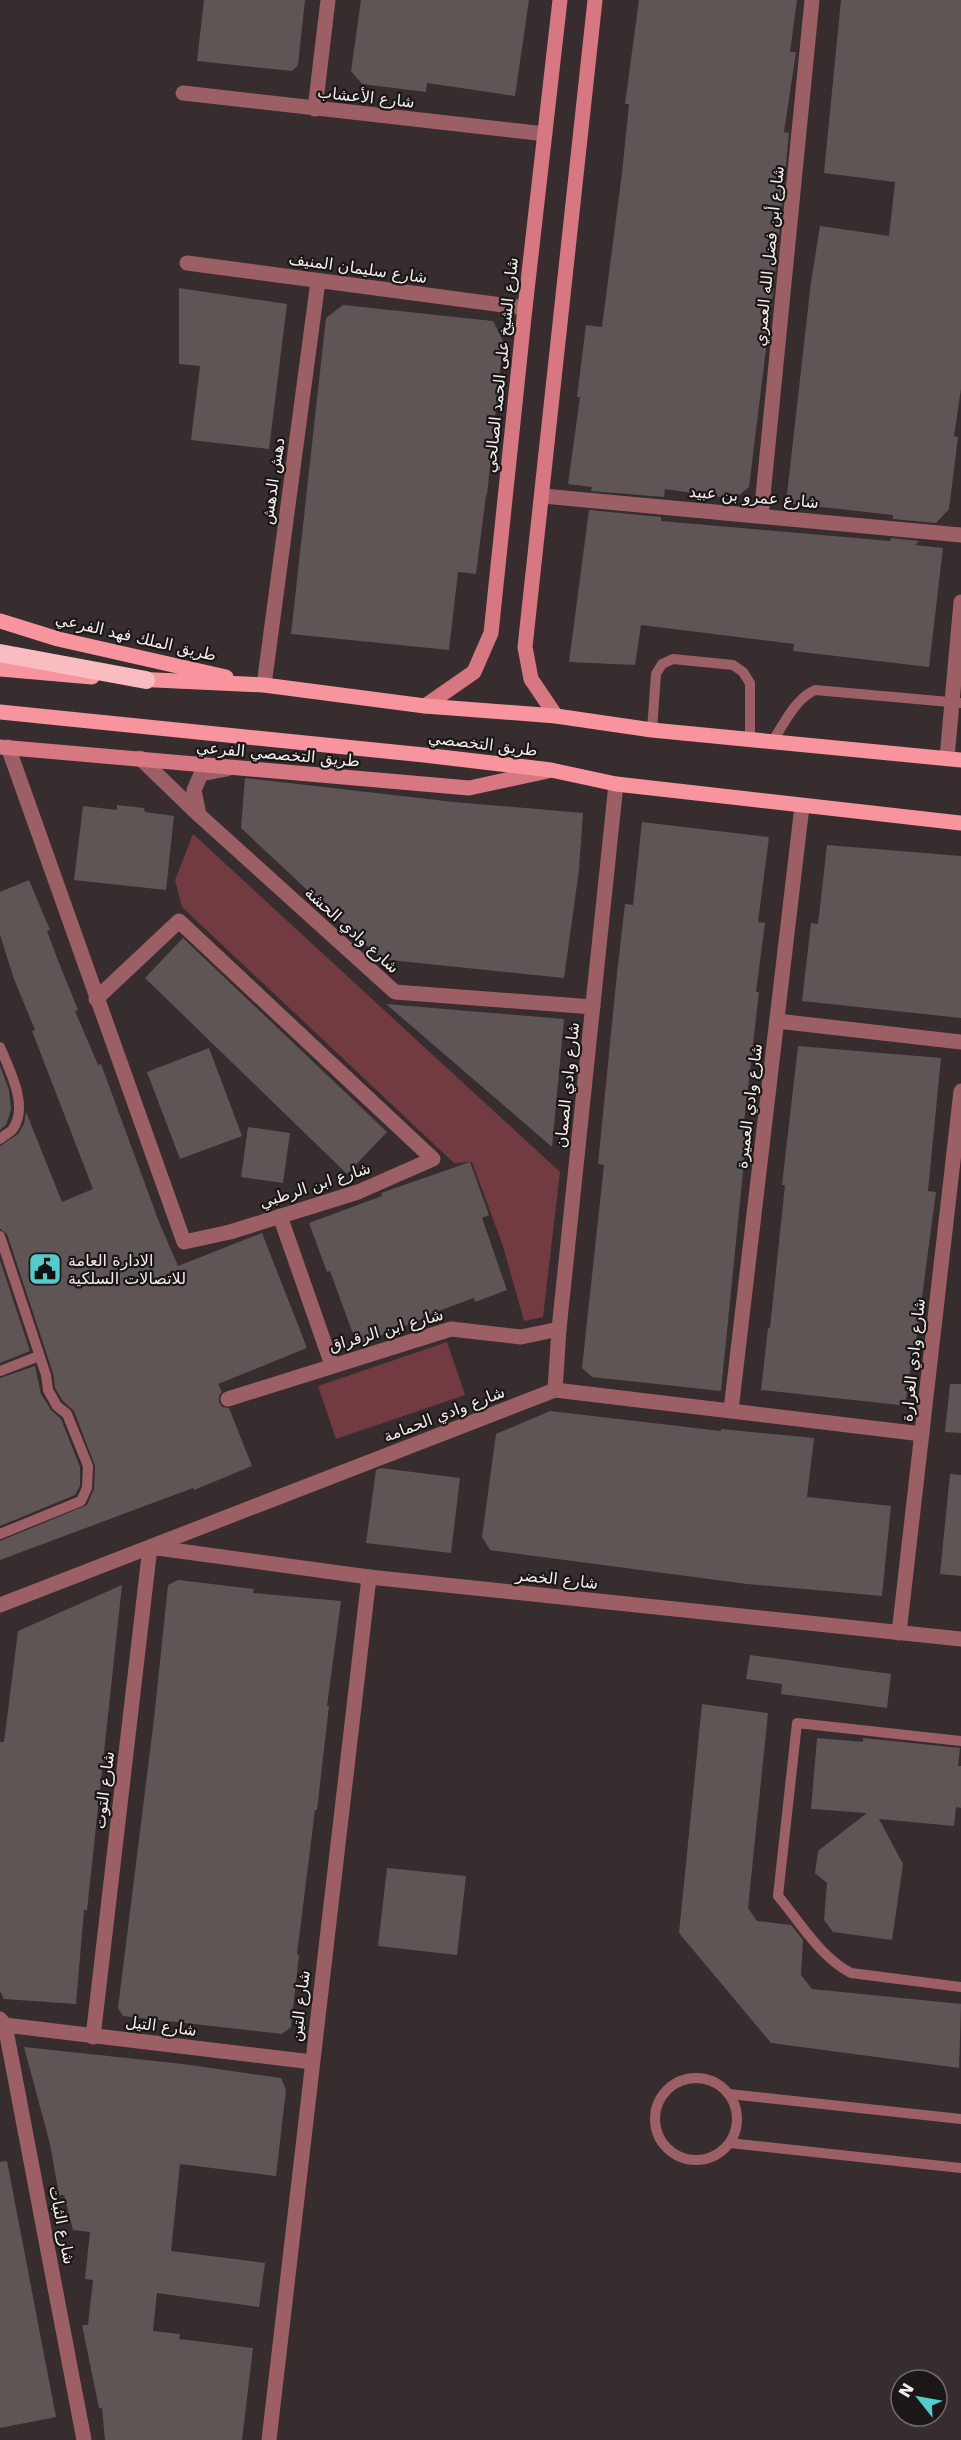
<svg xmlns="http://www.w3.org/2000/svg" width="961" height="2440" font-family="'DejaVu Sans','Noto Sans Arabic',sans-serif">
<style>
.green{fill:#713b41}
.building{fill:#5f5555}
.lines{fill:none;stroke-linecap:round;stroke-linejoin:round}
.lane{stroke:#9b5f65;stroke-width:10}
.street{stroke:#9b5f65;stroke-width:15}
.secondary{stroke:#d77782;stroke-width:15}
.primary{stroke:#f7949e;stroke-width:15}
.highway{stroke:#f9bcc1;stroke-width:18}
.labels{text-anchor:middle;dominant-baseline:central;stroke-width:4.5;stroke-linejoin:round;paint-order:stroke}
.street-label{font-size:16px;fill:#f2ecec;stroke:#1b1717}
.poi-label{font-size:16px;fill:#f2ecec;stroke:#1b1717;text-anchor:start}
</style>
<rect width="100%" height="100%" fill="#372d2e"/>
<!-- green -->
<g class="green">
<polygon points="193,834 560,1172 543,1317 524,1321 503,1246 472,1162 454,1163 182,907 175,880"/>
<polygon points="447,1342 465,1395 336,1439 318,1386"/>
</g>
<!-- building -->
<g class="building">
<polygon points="204,0 305,0 298,65 292,71 197,61"/>
<polygon points="361,0 529,0 515,96 427,83 426,92 362,84 351,71"/>
<polygon points="639,0 797,0 790,52 796,52 784,132 789,133 775,276 749,487 735,499 665,489 664,497 591,491 592,487 568,484 580,397 577,397 586,325 602,327 622,173 629,104 625,104"/>
<polygon points="841,0 961,0 961,389 954,436 958,437 949,509 936,523 893,519 893,515 786,503 811,282 820,226 889,236 895,182 824,173"/>
<polygon points="179,288 287,304 269,449 191,440 200,366 179,364"/>
<polygon points="343,305 493,321 503,341 487,495 486,495 476,574 458,572 449,650 291,634 326,318"/>
<polygon points="589,510 661,517 661,521 890,541 891,538 919,541 915,545 943,548 929,667 793,651 794,644 641,625 635,665 569,662"/>
<polygon points="245,778 454,802 583,813 579,870 564,978 381,959 241,828"/>
<polygon points="117,805 144,808 145,812 174,816 166,890 74,880 83,806 117,810"/>
<polygon points="642,822 769,837 758,922 765,923 756,992 759,992 744,1122 748,1122 721,1391 592,1377 582,1368 604,1165 598,1164 617,973 625,904 633,905"/>
<polygon points="827,845 961,856 961,1018 802,1001 811,923 818,924"/>
<polygon points="29,880 50,930 47,931 57,958 78,1010 75,1011 98,1065 101,1064 159,1222 178,1266 262,1233 307,1348 218,1384 222,1392 219,1396 219,1402 222,1407 229,1408 252,1466 194,1490 193,1488 0,1560 0,1541 87,1505 94,1489 95,1466 74,1411 63,1401 55,1388 53,1373 7,1234 0,1229 0,1146 18,1134 24,1124 26,1112 62,1202 93,1189 32,1031 35,1030 14,979 0,935 0,892"/>
<polygon points="183,938 387,1132 347,1174 145,978"/>
<polygon points="386,1004 564,1019 552,1147"/>
<polygon points="798,1046 941,1058 928,1191 936,1192 916,1342 914,1341 906,1399 899,1405 761,1390 768,1328 770,1328 785,1185 782,1185"/>
<polygon points="209,1048 242,1136 180,1159 147,1072"/>
<polygon points="0,1066 9,1090 11,1110 6,1125 0,1130"/>
<polygon points="248,1127 290,1133 283,1183 241,1177"/>
<polygon points="470,1162 489,1215 482,1218 507,1290 475,1302 474,1298 422,1317 423,1319 357,1345 330,1271 327,1272 309,1223 382,1196 381,1193"/>
<polygon points="0,1260 30,1351 0,1363"/>
<polygon points="35,1366 41,1394 51,1410 61,1419 80,1467 80,1486 75,1495 0,1526 0,1378"/>
<polygon points="950,1384 961,1384 961,1433 945,1432"/>
<polygon points="550,1411 721,1431 721,1429 814,1438 807,1497 891,1506 882,1596 747,1584 490,1550 482,1537 496,1434"/>
<polygon points="381,1468 460,1478 451,1553 366,1543 376,1470"/>
<polygon points="950,1474 961,1475 961,1576 940,1574"/>
<polygon points="178,1580 254,1589 253,1593 341,1601 327,1706 329,1706 317,1810 315,1810 297,1954 299,1955 291,2027 282,2034 123,2016 118,2008 154,1719 168,1585"/>
<polygon points="122,1585 87,1910 84,1910 76,2004 4,1999 0,1991 0,1742 4,1742 18,1631"/>
<polygon points="750,1655 891,1674 887,1708 781,1694 782,1684 746,1679"/>
<polygon points="702,1704 768,1713 748,1908 757,1921 791,1925 803,1940 801,1975 812,1989 961,2004 959,2068 771,2043 679,1933"/>
<polygon points="817,1738 863,1742 863,1738 960,1748 958,1766 961,1766 961,1808 956,1807 954,1826 879,1819 903,1864 892,1940 833,1932 824,1920 827,1883 815,1873 818,1851 867,1813 811,1809"/>
<polygon points="387,1868 466,1876 457,1955 378,1946"/>
<polygon points="24,2047 183,2064 281,2078 286,2090 276,2176 180,2164 171,2251 265,2263 259,2307 157,2293 153,2331 180,2334 179,2339 253,2348 242,2440 105,2440 102,2408 99,2408 82,2325 88,2325 93,2280 85,2279 90,2232 73,2230 64,2195 59,2195 50,2144"/>
<polygon points="7,2161 56,2417 0,2428 0,2162"/>
</g>
<g class="lines">
<!-- lane -->
<g class="lane">
<polyline points="652,730 656,674 662,664 673,659 733,665 743,672 750,683 750,740"/>
<path d="M 772,742 C 784,724 795,699 815,690 L 961,703"/>
<path d="M 0,1047 C 9,1069 30,1107 12,1130 C 9,1133 3,1136 0,1139"/>
<polyline points="0,1236 46,1375 48,1390 57,1406 67,1414 88,1466 87,1488 81,1501 0,1534"/>
<polyline points="0,1371 39,1356"/>
<path d="M 961,1741 L 797,1723 L 778,1896 C 800,1922 821,1958 851,1973 L 961,1987"/>
<circle cx="696" cy="2119" r="41"/>
<polyline points="729,2094 961,2119"/>
<polyline points="730,2143 961,2168"/>
</g>
<!-- street -->
<g class="street">
<polyline points="183,93 545,134"/>
<polyline points="315,109 328,0"/>
<polyline points="187,263 525,308"/>
<polyline points="543,496 961,535"/>
<polyline points="761,516 812,0"/>
<polyline points="264,685 318,281"/>
<polyline points="8,747 184,1242 230,1232 358,1192 433,1159 179,921 96,999"/>
<polyline points="140,758 199,815 395,992 593,1007"/>
<polyline points="947,758 961,602"/>
<polyline points="199,815 194,790 201,774 227,769"/>
<polyline points="777,1021 961,1042"/>
<polyline points="280,1216 332,1365"/>
<polyline points="555,1390 559,1329 616,784"/>
<polyline points="228,1399 451,1329 521,1337 559,1329"/>
<polyline points="731,1410 802,806"/>
<polyline points="0,1605 555,1390 922,1434"/>
<polyline points="899,1633 961,1091"/>
<polyline points="0,2019 5,2025 84,2440"/>
<polyline points="5,2025 312,2062"/>
<polyline points="93,2037 150,1547 369,1577 961,1639"/>
<polyline points="269,2440 369,1577"/>
</g>
<!-- secondary -->
<g class="secondary">
<polyline points="425,706 474,672 491,633 525,308 560,0"/>
<polyline points="556,716 531,679 525,647 595,0"/>
<polyline points="0,747 469,788 548,771"/>
</g>
<!-- primary -->
<g class="primary">
<polyline points="0,621 58,639 226,677"/>
<polyline points="0,669 92,677"/>
<polyline points="134,679 264,685 425,706 556,716 652,730 961,760"/>
<polyline points="0,712 424,755 551,770 616,784 961,823"/>
</g>
<!-- highway -->
<polyline class="highway" points="0,653 146,680"/>
</g>
<!-- icons -->
<defs>
<symbol id="civic-square" viewBox="-11 -11 22 22"><rect x="-9" y="-9" width="18" height="18" rx="4" fill="#53cdcb" stroke="#1b1717"/><path d="M-.6-6.5H3V-4.5H.6V-3L4-1V1h2V6H-6V1h2V-1L-.6-3ZM-1.2 2.5V6h2.4V2.5Z" fill="#111"/></symbol>
</defs>
<g fill-rule="evenodd">
<use href="#civic-square" x="26" y="1250" width="38" height="38"/>
</g>
<g class="labels">
<!-- street labels -->
<g class="street-label">
<text transform="translate(366 97) rotate(6)">شارع الأعشاب</text>
<text transform="translate(769 256) rotate(-84)">شارع أبن فضل الله العمري</text>
<text transform="translate(358 268) rotate(8)">شارع سليمان المنيف</text>
<text transform="translate(501 365) rotate(-84)">شارع الشيخ على الحمد الصالحي</text>
<text transform="translate(273 481) rotate(-82)">دهش الدهش</text>
<text transform="translate(754 497) rotate(5)">شارع عمرو بن عبيد</text>
<text transform="translate(136 637) rotate(13)">طريق الملك فهد الفرعي</text>
<text transform="translate(483 744) rotate(7)">طريق التخصصي</text>
<text transform="translate(278 754) rotate(5)">طريق التخصصي الفرعي</text>
<text transform="translate(352 930) rotate(42)">شارع وادي الحشة</text>
<text transform="translate(567 1085) rotate(-84)">شارع وادي الصمان</text>
<text transform="translate(749 1106) rotate(-83)">شارع وادي العميرة</text>
<text transform="translate(315 1185) rotate(-18)">شارع ابن الرطبي</text>
<text transform="translate(386 1330) rotate(-16)">شارع ابن الرقراق</text>
<text transform="translate(913 1360) rotate(-84)">شارع وادي الغرارة</text>
<text transform="translate(444 1414) rotate(-21)">شارع وادي الحمامة</text>
<text transform="translate(557 1579) rotate(6)">شارع الخضر</text>
<text transform="translate(104 1790) rotate(-83)">شارع التوت</text>
<text transform="translate(300 2006) rotate(-83)">شارع التين</text>
<text transform="translate(161 2026) rotate(7)">شارع التيل</text>
<text transform="translate(62 2225) rotate(79)">شارع الثبات</text>
</g>
<!-- poi labels -->
<g class="poi-label">
<text x="68" y="1260">الادارة العامة<tspan x="68" dy="18">للاتصالات السلكية</tspan></text>
</g>
</g>
<!-- north arrow -->
<g transform="translate(919 2398) rotate(301)"><circle r="28" fill="#1b1717" stroke="#716c6c" stroke-width="1.5"/>
<path d="M0-4.5L10 22L0 15L-10 22Z" fill="#53cdcb"/>
<text y="-9" font-size="16" font-weight="bold" text-anchor="middle" fill="#f2ecec">N</text>
</g>
</svg>
